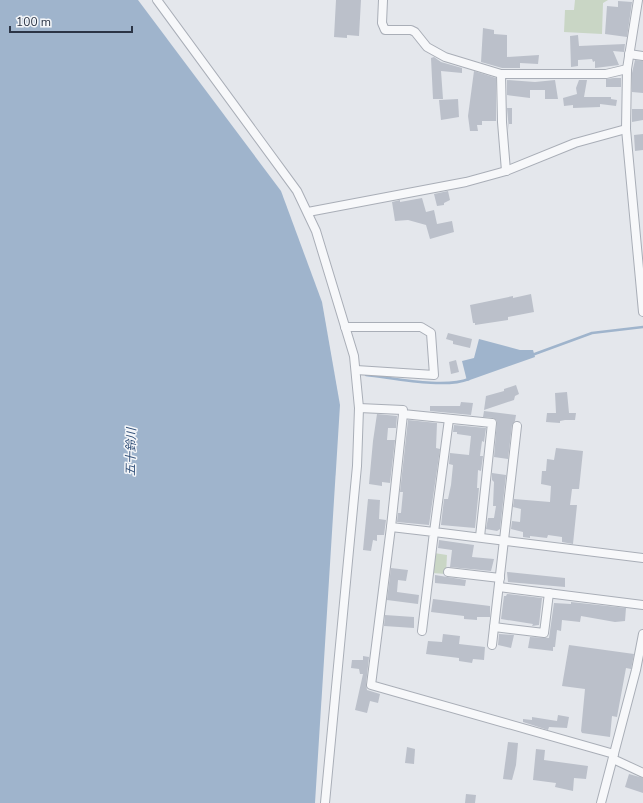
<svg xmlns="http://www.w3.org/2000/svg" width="643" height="803" font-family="'Nunito Sans','Noto Sans JP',sans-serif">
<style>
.green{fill:#c9d6c5}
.water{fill:#9fb4cc}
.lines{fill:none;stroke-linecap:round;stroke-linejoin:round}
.stream{stroke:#9fb4cc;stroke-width:2.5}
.building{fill:#bbc0ca}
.minor-casing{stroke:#a9aeb7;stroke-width:10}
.minor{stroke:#f7f8fa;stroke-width:8}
.labels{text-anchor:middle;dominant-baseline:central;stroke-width:3;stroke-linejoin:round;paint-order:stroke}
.water-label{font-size:12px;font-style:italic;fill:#34527a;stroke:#f4f6f9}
</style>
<rect width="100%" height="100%" fill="#e4e7ec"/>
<!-- green -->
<g class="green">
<polygon points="575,0 608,0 603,3 602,34 564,32 565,10 574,10"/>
<polygon points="434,553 447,555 446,574 432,573"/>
</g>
<!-- water -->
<g class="water">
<polygon points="0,0 138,0 281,191 322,302 340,405 315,803 0,803"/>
<polygon points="479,339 520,350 533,350 535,357 467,381 462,361 474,358"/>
</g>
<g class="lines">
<!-- stream -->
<g class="stream">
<polyline points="532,355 592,333 643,327"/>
<path d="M 366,375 C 394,378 444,389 469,379"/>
</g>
</g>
<!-- building -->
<g class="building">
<polygon points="336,0 361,0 359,36 347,35 347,38 334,37"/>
<polygon points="618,1 632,2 627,37 605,34 607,6 618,7"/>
<polygon points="483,28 494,30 494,34 507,35 507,57 539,55 538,64 520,63 520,68 502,68 481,62"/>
<polygon points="578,35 579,46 625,44 624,52 613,51 619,65 595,68 595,61 593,62 592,59 578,60 578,66 571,67 570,36"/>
<polygon points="434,57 441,62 462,68 462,73 441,71 443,99 433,99 431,58"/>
<polygon points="635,60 643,61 643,93 632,92 632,73"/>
<polygon points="474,71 496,78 496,121 482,121 482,125 477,125 478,131 470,131 468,116"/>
<polygon points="614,78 621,78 621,87 606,87 606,79"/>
<polygon points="507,80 535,82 555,80 558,99 545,99 545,90 530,90 530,98 507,95"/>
<polygon points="579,80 587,80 584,97 611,97 611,99 617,100 616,106 600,104 600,107 573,108 573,105 564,106 563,98 577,94 576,88"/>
<polygon points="458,99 459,117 441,120 439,100"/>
<polygon points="507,108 512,108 512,124 509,124 509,130"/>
<polygon points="632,109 643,109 643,120 632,122"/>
<polygon points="643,134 643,150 635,151 634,135"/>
<polygon points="448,191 450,200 444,203 444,205 437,206 434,194"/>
<polygon points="422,198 426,212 434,210 437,224 452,221 454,232 430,239 426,225 408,220 395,221 392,202 400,200 400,202"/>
<polygon points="531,294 534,312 508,317 508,320 475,325 475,323 473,323 470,305 513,296 513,298"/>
<polygon points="448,333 472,339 470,348 453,344 453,341 446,339"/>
<polygon points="456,360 459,372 451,374 449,362"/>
<polygon points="516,385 519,394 515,396 514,400 484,410 486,396 504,391 504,389"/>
<polygon points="567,392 569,413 576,413 575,420 565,420 560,421 560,423 546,422 547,413 556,413 555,393"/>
<polygon points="461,402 473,403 471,415 430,411 430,406 460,406"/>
<polygon points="484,411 516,415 515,421 512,425 508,459 494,457 497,421 493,418 483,417"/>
<polygon points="377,414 397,416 396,428 388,428 387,440 395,440 390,483 382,482 382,486 369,484 373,441"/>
<polygon points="408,420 437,423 436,448 440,449 429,525 397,522 398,513 401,513 403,492 400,492"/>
<polygon points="454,425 486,428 484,442 482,441 480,456 483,456 481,471 478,470 477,488 479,488 475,528 441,525 444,499 448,499 451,485 453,465 449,464 450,453 469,455 471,436 457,434 457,432 453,432"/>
<polygon points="556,448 583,451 579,489 572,489 570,505 577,505 573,544 562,542 562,537 548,535 547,538 530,536 530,538 523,537 523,532 511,529 512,521 520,522 521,509 513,507 514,499 550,502 551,486 541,484 542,471 546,471 547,459 554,460"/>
<polygon points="492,473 506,475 500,529 497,531 486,529 488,518 494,518 496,506 493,506 494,482 492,480"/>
<polygon points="368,499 380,500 379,519 386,520 384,535 377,535 377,541 373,540 371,551 363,550"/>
<polygon points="439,540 474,545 472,557 494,559 491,571 450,567 452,550 438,548"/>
<polygon points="391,568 408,570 406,581 398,580 397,592 419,595 418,604 387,600"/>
<polygon points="507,572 565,578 565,587 508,582"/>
<polygon points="435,575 466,580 465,586 435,583"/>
<polygon points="507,594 542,598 539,625 532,626 533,624 501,619 504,596 506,596"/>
<polygon points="433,599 490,606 490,617 477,617 477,620 464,619 464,616 431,612"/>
<polygon points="571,602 626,608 625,621 615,622 581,616 580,622 562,620 561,631 557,630 555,647 553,647 553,651 528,648 530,637 549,638 554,603 571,604"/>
<polygon points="385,615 414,617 414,628 384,626"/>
<polygon points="443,634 460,636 459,644 485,647 484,660 473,659 472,663 459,661 459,658 426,654 428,641 442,642"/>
<polygon points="499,634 514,635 511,648 498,645"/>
<polygon points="569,645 634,654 631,669 626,668 617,717 612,716 610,737 582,733 581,731 585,689 562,686"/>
<polygon points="363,656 369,657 366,684 367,690 380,694 378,703 370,701 367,713 355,710 363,674 360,674 359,669 351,668 352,660 363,660"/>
<polygon points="558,715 569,717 567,728 549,727 548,730 523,722 523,719 532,720 532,717 557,721"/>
<polygon points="508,742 518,743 516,765 512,780 503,779"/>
<polygon points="407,747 415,749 414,764 405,763"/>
<polygon points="536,749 545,750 544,760 588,766 586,779 574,778 573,791 555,787 556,783 533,780"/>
<polygon points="629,774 643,778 643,793 625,787"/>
<polygon points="466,794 476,795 475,803 465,803"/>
</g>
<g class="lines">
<defs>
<g id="minor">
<polyline points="157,0 297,191 316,231 354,356 359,408 357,466 325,803"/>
<polyline points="383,0 382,23 385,30 411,30 415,32 427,47 445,57 501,74 606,74 627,69"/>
<polyline points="638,0 627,69 626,129 643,312"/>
<polyline points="629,54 643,56"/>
<polyline points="501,74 502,122 506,171"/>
<polyline points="308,212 466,182 506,171 575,143 626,129"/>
<polyline points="345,327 421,327 431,333 434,375 356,370"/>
<polyline points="359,408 403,410 403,414 492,423 480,537"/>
<polyline points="403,414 391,527 434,532 422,631"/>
<polyline points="449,419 434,532 643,558"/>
<polyline points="391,527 371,685 614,754"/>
<polyline points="448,572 500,578"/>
<polyline points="499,587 643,605"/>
<polyline points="494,627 544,633 549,593"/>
<polyline points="492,645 517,426"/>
<polyline points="613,759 643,773"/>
<polyline points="601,803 636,670 643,634"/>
</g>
</defs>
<!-- minor casing -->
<use href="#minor" class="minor-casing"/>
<!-- minor -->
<use href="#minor" class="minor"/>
</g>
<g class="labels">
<!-- water labels -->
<g class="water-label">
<text transform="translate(131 452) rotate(-89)">五十鈴川</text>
</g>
</g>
<!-- scale -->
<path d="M10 26v6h122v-6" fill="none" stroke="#2b3445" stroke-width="2"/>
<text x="16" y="26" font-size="12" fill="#2b3445" stroke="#f4f6f9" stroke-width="3" paint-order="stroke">100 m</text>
</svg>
